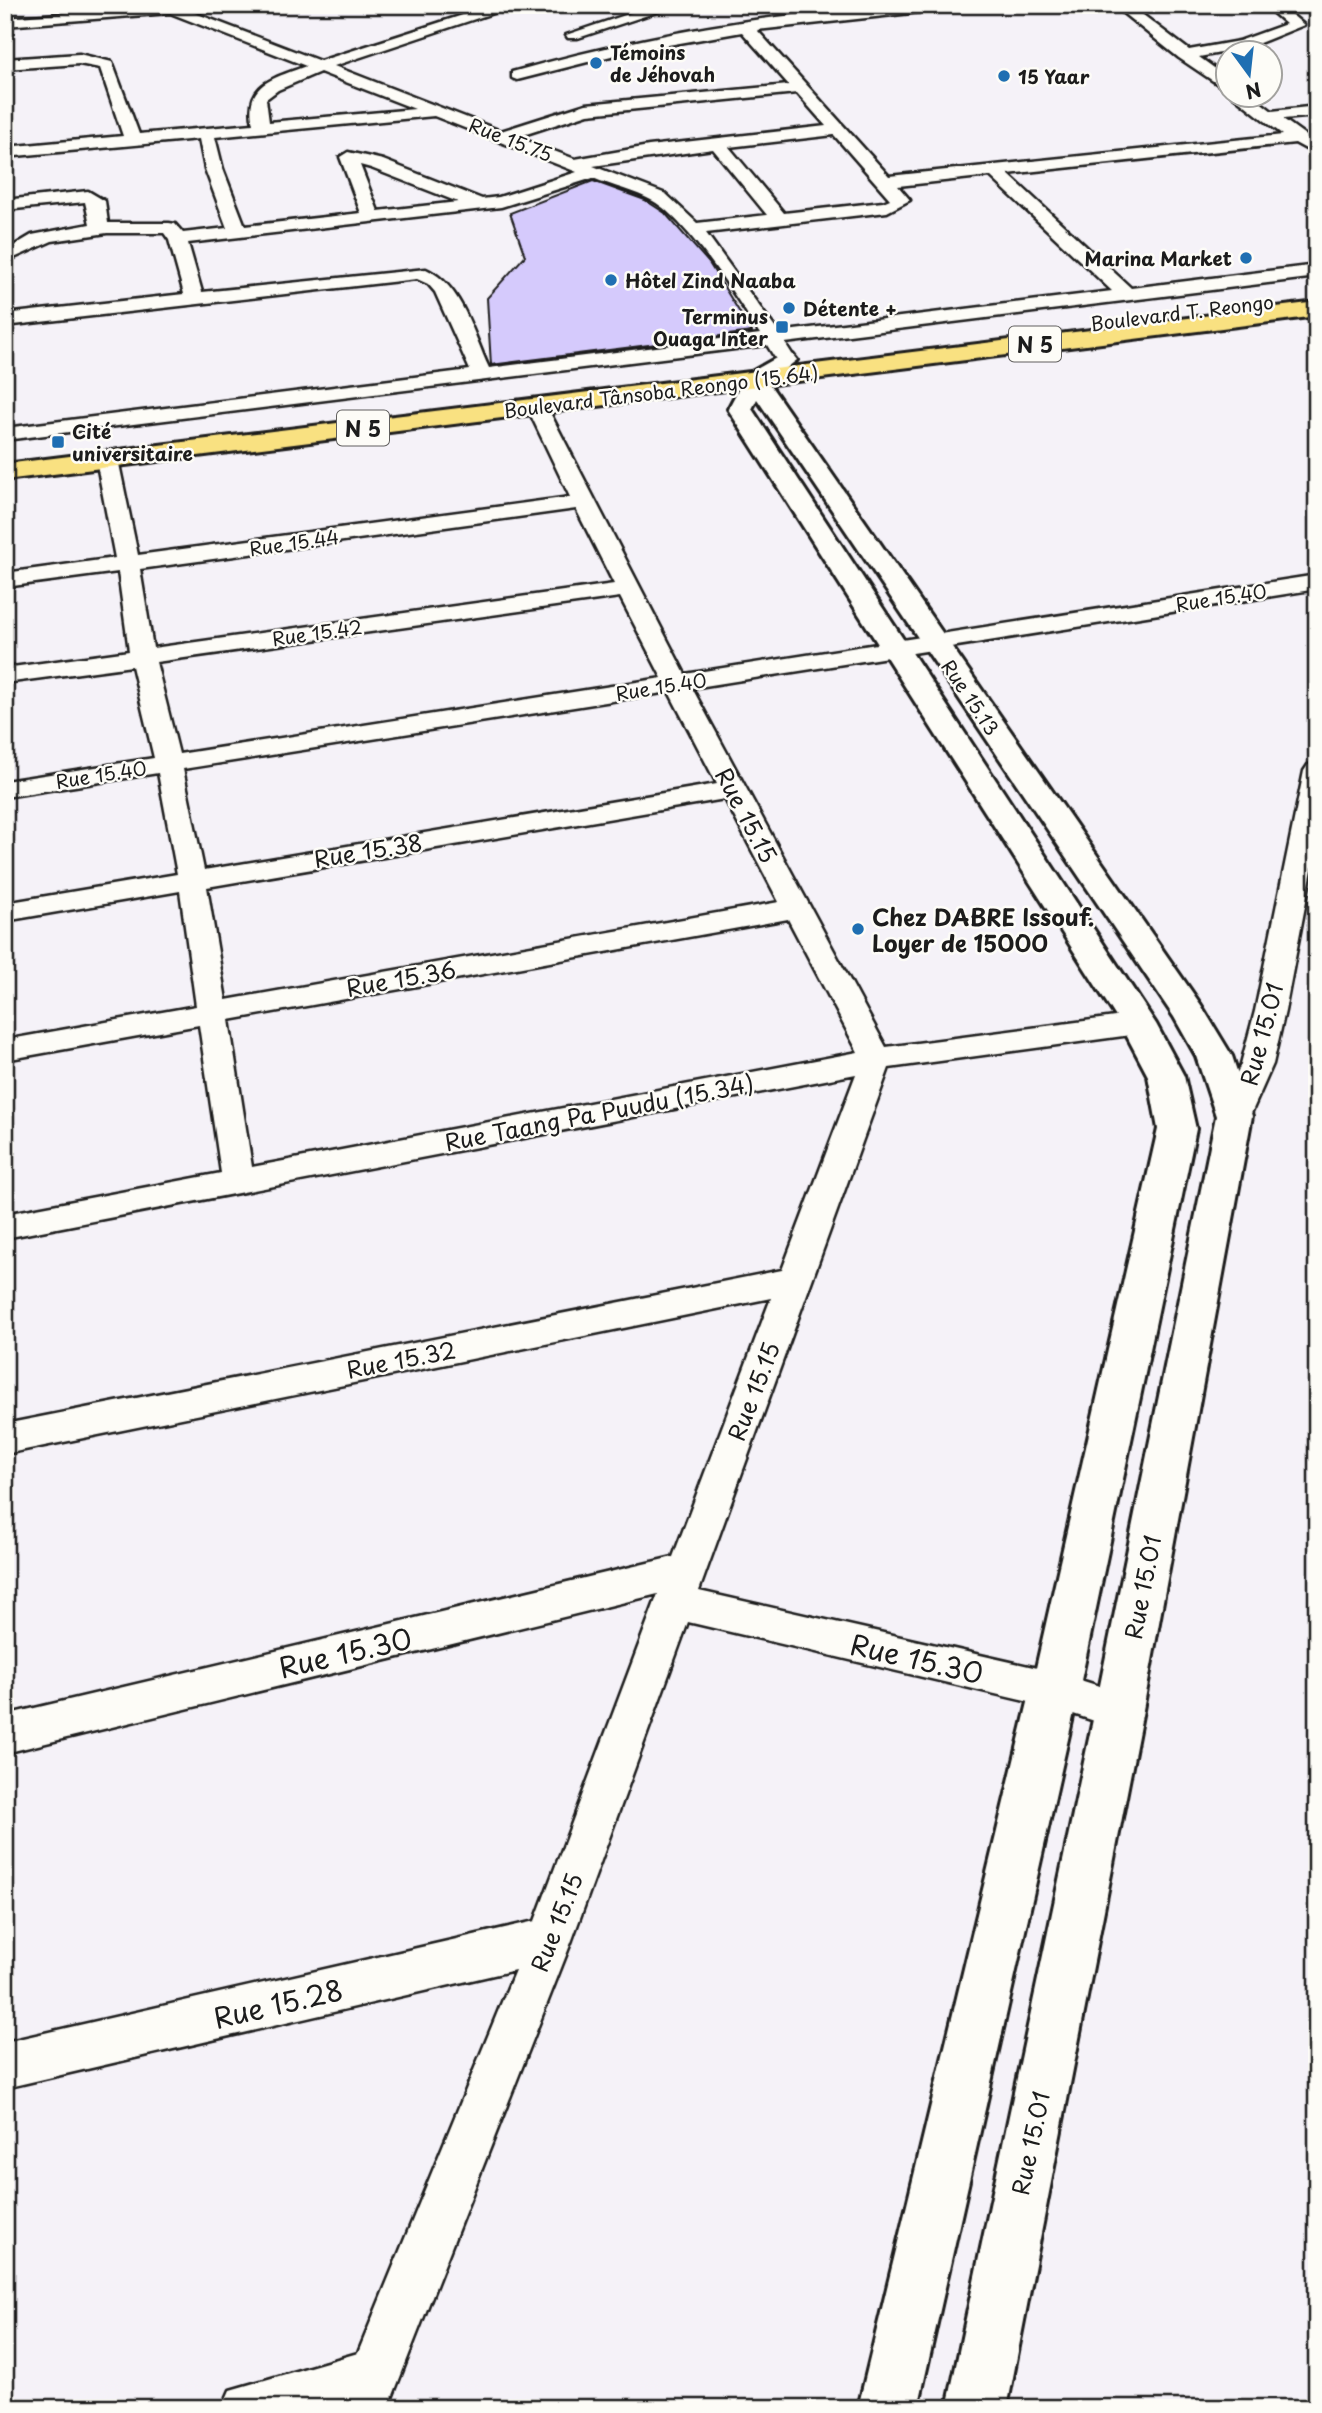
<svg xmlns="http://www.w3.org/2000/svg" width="1322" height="2413" font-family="'Playpen Sans',sans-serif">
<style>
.building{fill:#d5cafc;stroke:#1c1c1c;stroke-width:2}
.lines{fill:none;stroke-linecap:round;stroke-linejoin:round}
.street-casing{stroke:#1c1c1c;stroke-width:5}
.secondary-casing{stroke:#1c1c1c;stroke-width:6}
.highway-casing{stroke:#1c1c1c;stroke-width:6}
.street{fill:#fdfcf7;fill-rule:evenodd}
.secondary{fill:#fdfcf7;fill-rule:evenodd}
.highway{fill:#f9e181;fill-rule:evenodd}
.poi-dot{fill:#1f6fb2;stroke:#fdfcf7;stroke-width:2.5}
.labels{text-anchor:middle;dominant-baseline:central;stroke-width:5;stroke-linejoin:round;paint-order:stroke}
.far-poi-label{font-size:19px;font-weight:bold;fill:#1c1c1c;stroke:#fdfcf7;text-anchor:start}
.far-street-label{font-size:19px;fill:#1c1c1c;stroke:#fdfcf7}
.shield{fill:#fdfcf7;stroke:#605f5e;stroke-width:2}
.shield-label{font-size:21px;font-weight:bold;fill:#1c1c1c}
.street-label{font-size:23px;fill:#1c1c1c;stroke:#fdfcf7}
.poi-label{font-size:23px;font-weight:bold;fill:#1c1c1c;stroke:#fdfcf7;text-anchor:start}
.near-street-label{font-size:28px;fill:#1c1c1c;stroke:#fdfcf7}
</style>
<rect width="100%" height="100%" fill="#f5f2f8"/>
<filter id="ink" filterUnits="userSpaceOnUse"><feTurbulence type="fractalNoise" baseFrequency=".0143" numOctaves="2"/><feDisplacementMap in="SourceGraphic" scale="14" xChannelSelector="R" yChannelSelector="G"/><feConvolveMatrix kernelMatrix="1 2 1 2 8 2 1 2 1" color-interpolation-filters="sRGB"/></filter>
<g filter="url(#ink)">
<!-- building -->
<polygon class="building" points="593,181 645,200 665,213 709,263 752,332 491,365 487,298 525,256 510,213"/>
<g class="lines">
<defs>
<g id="street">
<path d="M 174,5 L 320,61 L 494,5 L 517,5 L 334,66 L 501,131 L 586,104 L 789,85 L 742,32 L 623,53 L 517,80 L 512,78 L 512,72 C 655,32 806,5 955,5 L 948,9 L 757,30 L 889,176 L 1283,135 L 1231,94 L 1250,94 L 1272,111 L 1317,106 L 1317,116 L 1283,119 L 1312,140 L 1312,148 L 1306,149 L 1295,143 L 1008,174 L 1131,288 L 1317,265 L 1317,277 L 785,343 L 792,354 L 782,360 L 775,358 L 767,345 L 5,440 L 5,428 L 470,370 L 435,292 L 428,284 L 417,279 L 5,326 L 5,314 L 184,294 L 169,240 L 164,233 L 107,233 L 52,241 L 5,262 L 5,251 L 32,235 L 90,224 L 85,202 L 5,210 L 5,200 L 88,191 L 105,201 L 108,223 L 169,223 L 175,224 L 183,233 L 227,228 L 205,169 L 199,139 L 5,157 L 5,147 L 123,136 L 100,68 L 79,64 L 5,69 L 5,59 L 79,54 L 112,62 L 139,134 L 253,124 C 244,83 273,79 306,66 L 170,13 L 5,26 L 5,18 ZM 320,72 L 415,109 L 269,122 L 266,99 L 278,90 ZM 797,93 L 826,126 L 649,146 L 575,159 L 517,137 L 588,114 ZM 434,116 L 577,172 L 499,197 L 482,199 L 383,160 L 348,152 L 340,157 L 361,213 L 245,226 L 223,169 L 215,137 ZM 834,135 L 890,199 L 883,202 L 784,213 L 729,147 ZM 713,149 L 767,215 L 697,223 L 666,194 L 593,166 ZM 360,165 L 371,168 L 458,202 L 378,211 ZM 990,176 L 1112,291 L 778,332 L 706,233 L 887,212 L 910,200 L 898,186 ZM 593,178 C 612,186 635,191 653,201 C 687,220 738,299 760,334 L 489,368 C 473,334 462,285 426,269 L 202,292 L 188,243 L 501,207 Z"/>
<polygon points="655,5 678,5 578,38 568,38 566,35"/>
<polygon points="1113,5 1130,5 1189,50 1239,41 1286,24 1264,5 1280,5 1304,25 1247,48 1199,57 1228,78 1228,91 1179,58"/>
<path d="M 537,401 L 547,407 L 685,674 L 1317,575 L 1317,589 L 692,688 L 886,1047 L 1138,1014 L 1149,1017 L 1153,1024 L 1149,1031 L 1138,1034 L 889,1068 L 699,1591 L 1055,1672 L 1134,1697 L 1140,1710 L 1134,1723 L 1119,1729 L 1055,1708 L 688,1622 L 572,1940 L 388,2408 L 222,2408 L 230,2390 L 358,2353 L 515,1970 L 5,2088 L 5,2042 L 535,1921 L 658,1594 L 5,1753 L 5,1715 L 673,1557 L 771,1298 L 5,1454 L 5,1424 L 782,1270 L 856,1074 L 5,1238 L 5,1214 L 221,1173 L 199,1025 L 5,1060 L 5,1040 L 196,1006 L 180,891 L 5,921 L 5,903 L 177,874 L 158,773 L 5,797 L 5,781 L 154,758 L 132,666 L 5,683 L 5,668 L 129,651 L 118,572 L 5,587 L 5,573 L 115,558 L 96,459 L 107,453 L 118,459 L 138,555 L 570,497 L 527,407 ZM 576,509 L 614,584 L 153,648 L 140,569 ZM 620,597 L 662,678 L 179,754 L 156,662 ZM 669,692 L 717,784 L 204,870 L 183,769 ZM 725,799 L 779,902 L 226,1000 L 207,887 ZM 788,919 L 858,1052 L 252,1167 L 229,1020 Z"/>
<polygon points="1317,763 1317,843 1285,1011 1273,1064 1250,1116 1245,1124 1234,1127 1223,1124 1218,1116 1241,1064 1255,1011 1304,771 1308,765"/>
</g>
<polygon id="secondary" points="785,353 793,355 797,360 768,382 1201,1005 1232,1056 1252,1116 1143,1710 1007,2408 947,2408 1095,1710 1216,1116 1196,1056 1174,1017 757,399 752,409 1156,1024 1184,1076 1196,1129 1079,1690 918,2408 858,2408 1031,1690 1158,1129 1148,1076 1121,1025 728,409 746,375"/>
<polygon id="highway" points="1317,302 1317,316 5,480 5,464"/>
</defs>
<!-- street casing -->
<use href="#street" class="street-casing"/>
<!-- secondary casing -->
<use href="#secondary" class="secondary-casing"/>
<!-- highway casing -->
<use href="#highway" class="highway-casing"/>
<!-- street -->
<use href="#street" class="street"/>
<!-- secondary -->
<use href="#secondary" class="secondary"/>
<!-- highway -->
<use href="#highway" class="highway"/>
</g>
</g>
<!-- markers -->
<g class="poi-dot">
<circle cx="596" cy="63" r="7"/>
<circle cx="1004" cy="76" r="7"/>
<circle cx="1246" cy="258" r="7"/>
<circle cx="611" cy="280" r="7"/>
<circle cx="789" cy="308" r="7"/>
<rect x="775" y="320" width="14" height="14" rx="3.5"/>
<rect x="51" y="435" width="14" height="14" rx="3.5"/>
<circle cx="858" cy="929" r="7"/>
</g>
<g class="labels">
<!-- far-poi labels -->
<g class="far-poi-label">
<text x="610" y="52">Témoins<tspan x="610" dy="22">de Jéhovah</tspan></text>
<text x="1018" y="76">15 Yaar</text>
<text x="1232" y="258" text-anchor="end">Marina Market</text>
<text x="625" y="280">Hôtel Zind Naaba</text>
<text x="803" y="308">Détente +</text>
<text x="768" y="316" text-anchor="end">Terminus<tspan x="768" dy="22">Ouaga Inter</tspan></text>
<text x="72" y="431">Cité<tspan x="72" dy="22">universitaire</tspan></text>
</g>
<!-- far-street labels -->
<g class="far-street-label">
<text transform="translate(511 139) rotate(21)">Rue 15.75</text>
<text transform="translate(1182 312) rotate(-7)">Boulevard T. Reongo</text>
<text transform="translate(661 391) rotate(-7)">Boulevard Tânsoba Reongo (15.64)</text>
<text transform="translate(294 542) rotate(-8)">Rue 15.44</text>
<text transform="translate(1221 597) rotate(-9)">Rue 15.40</text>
<text transform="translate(317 632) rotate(-8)">Rue 15.42</text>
<text transform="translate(661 686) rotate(-9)">Rue 15.40</text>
<text transform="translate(971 697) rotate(56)">Rue 15.13</text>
<text transform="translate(101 774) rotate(-9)">Rue 15.40</text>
</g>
<!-- shield labels -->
<g class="shield">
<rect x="1009" y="326.5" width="52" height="35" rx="5"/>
<rect x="337" y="410.5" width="52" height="35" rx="5"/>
</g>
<g class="shield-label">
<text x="1035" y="344">N 5</text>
<text x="363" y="428">N 5</text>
</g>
<!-- street labels -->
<g class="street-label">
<text transform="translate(747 815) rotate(62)">Rue 15.15</text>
<text transform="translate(368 850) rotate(-9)">Rue 15.38</text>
<text transform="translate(401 978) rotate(-10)">Rue 15.36</text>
<text transform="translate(1261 1034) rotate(-75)">Rue 15.01</text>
<text transform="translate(599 1112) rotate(-11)">Rue Taang Pa Puudu (15.34)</text>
<text transform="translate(401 1359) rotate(-11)">Rue 15.32</text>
<text transform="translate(753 1391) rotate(-69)">Rue 15.15</text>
<text transform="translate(1142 1587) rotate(-79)">Rue 15.01</text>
<text transform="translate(556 1922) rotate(-69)">Rue 15.15</text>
<text transform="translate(1030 2143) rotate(-78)">Rue 15.01</text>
</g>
<!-- poi labels -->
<g class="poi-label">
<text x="872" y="916">Chez DABRE Issouf.<tspan x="872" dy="26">Loyer de 15000</tspan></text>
</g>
<!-- near-street labels -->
<g class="near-street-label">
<text transform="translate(345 1652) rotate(-13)">Rue 15.30</text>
<text transform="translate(917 1658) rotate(13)">Rue 15.30</text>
<text transform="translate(278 2003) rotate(-13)">Rue 15.28</text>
</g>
</g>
<!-- margin -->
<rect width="1322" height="2413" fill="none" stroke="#fdfcf7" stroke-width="28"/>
<rect x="14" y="14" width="1294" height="2385" fill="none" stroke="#1c1c1c" stroke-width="2.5" filter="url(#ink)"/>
<!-- north arrow -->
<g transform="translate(1249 74) rotate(165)"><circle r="33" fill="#fdfcf7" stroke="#a3a29f" stroke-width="2"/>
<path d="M0-5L12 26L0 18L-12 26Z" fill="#1f6fb2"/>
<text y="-10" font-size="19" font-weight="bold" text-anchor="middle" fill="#1c1c1c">N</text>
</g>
</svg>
